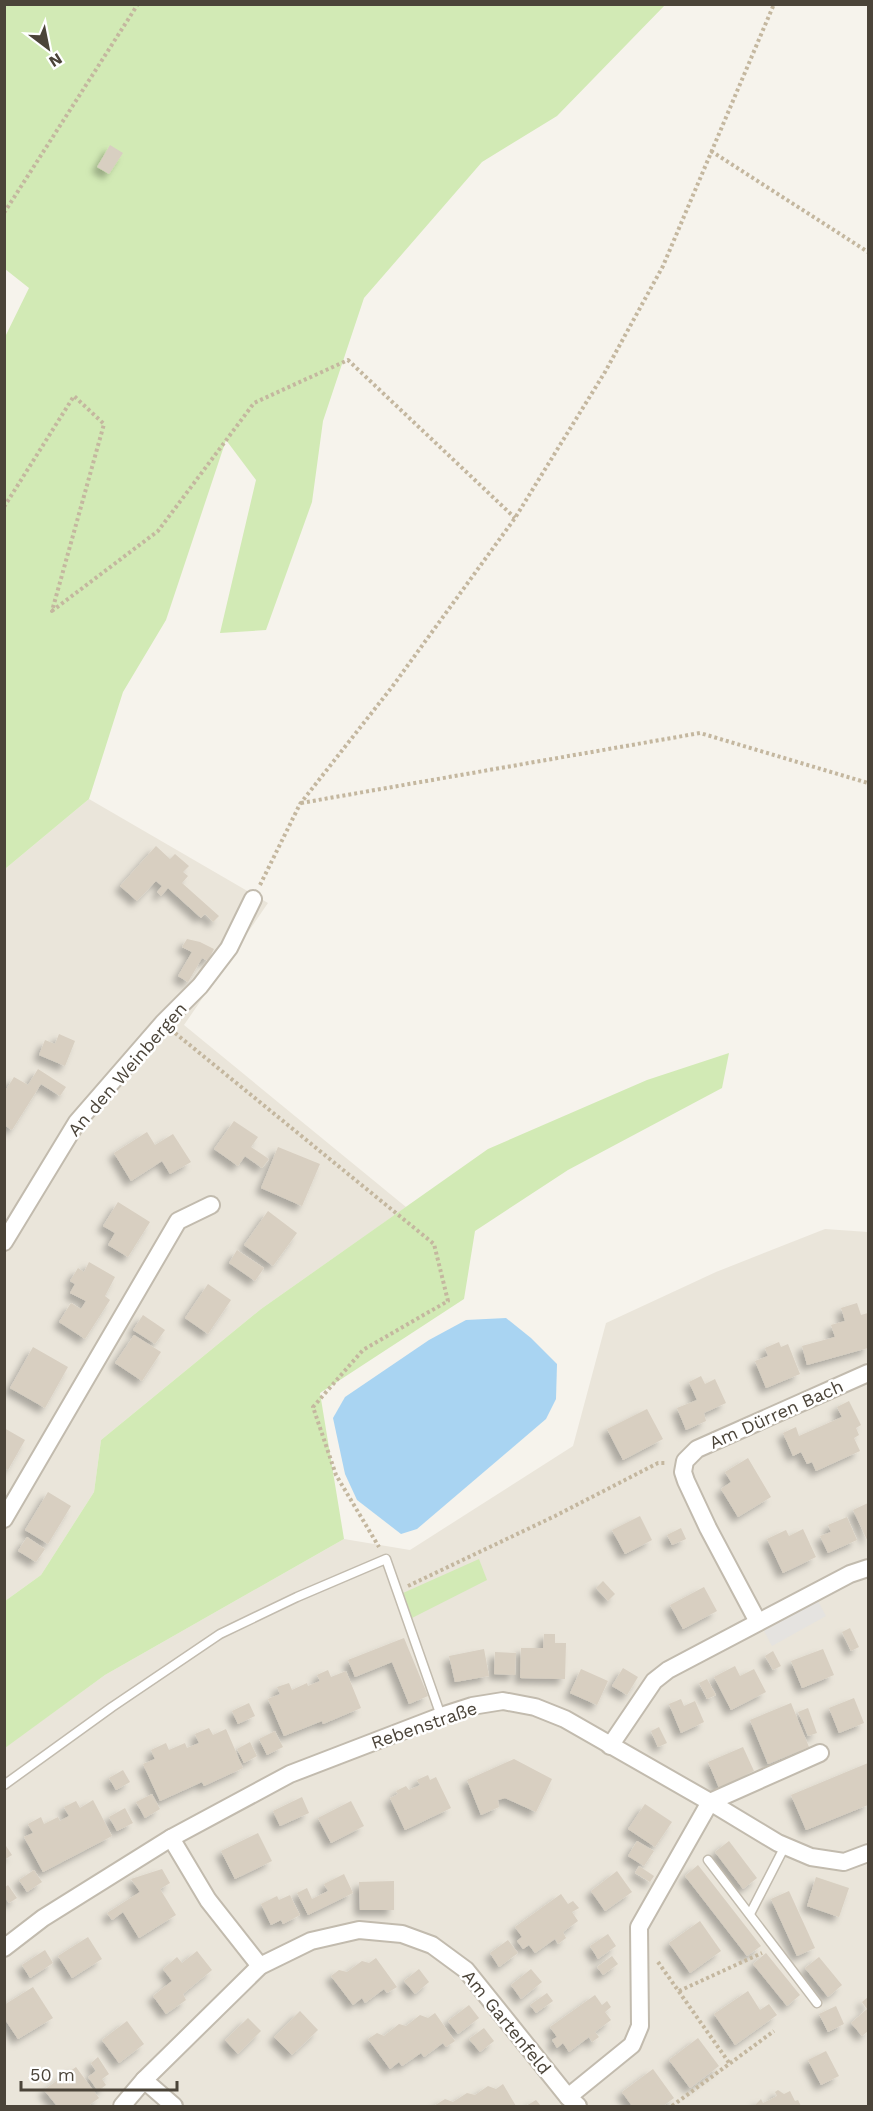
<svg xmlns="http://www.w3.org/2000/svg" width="873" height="2111" font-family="'Work Sans',sans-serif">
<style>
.residential{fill:#eae5da}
.green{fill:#d2eab5}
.parking{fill:#e5e3e0}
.water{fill:#a9d4f2}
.building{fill:#d8cfc1;filter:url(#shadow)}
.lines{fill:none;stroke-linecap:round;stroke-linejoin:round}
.service-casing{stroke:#c2bbae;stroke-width:11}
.minor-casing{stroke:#c2bbae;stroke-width:20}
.path{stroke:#c4b79f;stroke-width:4;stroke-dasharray:3 3;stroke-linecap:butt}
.service{stroke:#fff;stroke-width:8}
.minor{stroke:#fff;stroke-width:16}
.labels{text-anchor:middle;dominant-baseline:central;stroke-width:5;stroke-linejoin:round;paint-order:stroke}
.street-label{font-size:18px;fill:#4b4439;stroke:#fff}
</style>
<defs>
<filter id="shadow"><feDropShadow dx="-5.5" dy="5.5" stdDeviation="3" flood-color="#0004"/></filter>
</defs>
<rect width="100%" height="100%" fill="#f6f3ec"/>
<!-- residential -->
<g class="residential">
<polygon points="89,799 268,903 184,1025 406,1207 261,1309 101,1440 94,1492 41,1575 5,1601 5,869"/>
<polygon points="825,1229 868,1232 868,2106 5,2106 4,1748 105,1675 344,1539 410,1550 573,1446 606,1323 716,1272"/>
</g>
<!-- green -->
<g class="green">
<polygon points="5,5 665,5 557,116 482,162 364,298 323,421 312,502 266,630 220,633 256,480 226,440 166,620 123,692 89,799 5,869 4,339 29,288 5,269"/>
<polygon points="729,1053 722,1088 568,1170 475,1231 464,1299 320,1393 344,1539 105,1675 5,1748 5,1601 41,1575 94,1492 101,1440 261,1309 488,1149 647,1080"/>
<polygon points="479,1559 487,1580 412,1618 403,1593"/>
</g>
<!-- parking -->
<polygon class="parking" points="818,1601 826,1616 772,1646 764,1631"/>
<!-- water -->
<polygon class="water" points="506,1318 531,1338 557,1364 556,1399 546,1419 417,1529 401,1534 357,1500 345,1474 333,1418 345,1397 429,1340 466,1320"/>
<!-- building -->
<g class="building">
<polygon points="110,145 123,153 109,174 97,167"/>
<polygon points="156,846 170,859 175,854 189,866 183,872 188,876 182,883 219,916 213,922 205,914 201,918 168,888 161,896 157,892 162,886 156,881 137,901 120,886"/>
<polygon points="187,939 200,942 214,949 208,961 202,958 188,982 178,976 192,952 182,947"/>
<polygon points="59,1034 75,1041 65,1066 39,1055 45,1040 55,1044"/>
<polygon points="38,1069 66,1087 60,1096 41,1084 12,1130 4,1125 4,1093 14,1077 28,1085"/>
<polygon points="234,1121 258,1137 251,1147 269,1159 262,1168 245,1156 238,1166 214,1149"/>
<polygon points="147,1132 155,1145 173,1134 191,1162 170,1174 162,1161 131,1181 114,1153"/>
<polygon points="278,1147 320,1164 302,1206 261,1188"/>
<polygon points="118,1202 150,1222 128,1257 108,1245 115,1233 103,1226"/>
<polygon points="268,1211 297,1233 273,1266 244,1245"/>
<polygon points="237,1250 264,1268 255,1281 229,1263"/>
<polygon points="89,1262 115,1277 105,1296 110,1300 85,1339 59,1322 71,1303 81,1309 86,1301 70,1293 75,1284 70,1281 78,1268 84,1272"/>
<polygon points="208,1284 231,1300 208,1334 185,1318"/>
<polygon points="857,1303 861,1315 868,1313 868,1348 807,1365 802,1346 835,1337 831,1325 845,1321 841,1308"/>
<polygon points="143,1315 165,1330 155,1344 133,1330"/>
<polygon points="134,1335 161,1352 142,1381 115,1363"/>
<polygon points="779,1342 781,1347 788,1344 800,1374 766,1388 755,1361 768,1356 765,1348"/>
<polygon points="33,1347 68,1367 45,1408 10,1388"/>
<polygon points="701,1376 705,1384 715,1379 726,1403 704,1413 706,1421 686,1430 677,1408 697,1400 689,1382"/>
<polygon points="849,1401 861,1425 856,1428 859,1435 854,1438 860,1451 816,1471 812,1462 807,1464 801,1452 793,1456 783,1433 796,1427 799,1436 842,1417 837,1407"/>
<polygon points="647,1409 663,1439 623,1460 607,1429"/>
<polygon points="4,1428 25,1440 8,1470 4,1467"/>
<polygon points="748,1458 771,1497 738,1517 721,1489 731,1482 725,1472"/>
<polygon points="48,1492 71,1506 48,1544 25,1530"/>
<polygon points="868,1503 868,1542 853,1510"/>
<polygon points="640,1516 652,1540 625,1554 612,1530"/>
<polygon points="847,1517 857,1540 828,1553 820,1536 831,1532 828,1525"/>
<polygon points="681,1528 686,1539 672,1545 667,1535"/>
<polygon points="803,1529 816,1557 783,1573 767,1539 786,1530 789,1536"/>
<polygon points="27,1537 45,1549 36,1562 18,1551"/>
<polygon points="603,1581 615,1594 608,1601 596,1588"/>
<polygon points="704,1587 717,1611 683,1629 670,1605"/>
<polygon points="850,1628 859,1647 851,1651 842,1632"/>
<polygon points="544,1634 555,1634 555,1643 566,1643 565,1679 520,1678 521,1648 543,1648"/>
<polygon points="404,1638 428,1696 409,1704 392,1662 355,1677 348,1660"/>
<polygon points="484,1649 489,1676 455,1682 449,1656"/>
<polygon points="823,1649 834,1675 802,1688 791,1661"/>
<polygon points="773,1651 781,1666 773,1670 765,1656"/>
<polygon points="495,1652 516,1653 515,1675 494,1674"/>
<polygon points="735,1666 740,1676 754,1669 766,1692 731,1710 714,1677"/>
<polygon points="623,1668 638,1677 627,1695 612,1686"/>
<polygon points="581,1669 608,1681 597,1705 570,1693"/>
<polygon points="328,1670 331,1677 346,1671 361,1708 323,1724 322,1721 284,1736 268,1699 280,1694 277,1687 289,1683 292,1690 307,1683 308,1686 320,1681 317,1675"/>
<polygon points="707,1679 716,1695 707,1699 699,1683"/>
<polygon points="854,1698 864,1723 839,1733 829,1708"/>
<polygon points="681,1699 684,1706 695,1701 704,1722 681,1733 669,1704"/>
<polygon points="249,1703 255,1716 238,1724 232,1711"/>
<polygon points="791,1703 809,1747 768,1764 750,1720"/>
<polygon points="808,1708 817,1733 808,1736 798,1712"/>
<polygon points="659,1727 667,1743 658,1747 651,1731"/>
<polygon points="209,1728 213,1735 226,1729 243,1768 204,1786 202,1782 160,1801 143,1764 155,1759 151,1750 166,1743 169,1750 185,1743 187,1748 199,1743 195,1734"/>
<polygon points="275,1731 283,1747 267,1755 259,1739"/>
<polygon points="250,1742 257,1756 244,1763 237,1749"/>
<polygon points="743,1747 754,1771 719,1788 708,1762"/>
<polygon points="514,1759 552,1779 536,1812 505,1798 498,1800 499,1807 481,1815 467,1780"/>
<polygon points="868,1763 868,1805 806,1830 791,1795"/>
<polygon points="123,1770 130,1782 116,1790 109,1778"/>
<polygon points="428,1775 430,1780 436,1777 451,1808 405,1830 390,1798 398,1794 396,1791 406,1786 409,1790 420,1785 417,1780"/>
<polygon points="152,1794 160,1809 145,1818 136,1802"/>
<polygon points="302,1797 309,1813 280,1826 273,1811"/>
<polygon points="93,1800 112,1836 43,1872 24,1837 33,1833 28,1824 41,1817 44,1824 58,1817 60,1821 69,1816 64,1807 76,1801 80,1808"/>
<polygon points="351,1801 364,1826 331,1843 318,1818"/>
<polygon points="645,1804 672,1822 655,1847 628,1829"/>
<polygon points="125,1808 133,1823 117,1831 109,1817"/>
<polygon points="258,1833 272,1861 235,1879 221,1851"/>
<polygon points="637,1841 654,1851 644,1866 628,1856"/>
<polygon points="729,1841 757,1878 743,1889 715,1852"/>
<polygon points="4,1843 12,1855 4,1860"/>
<polygon points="698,1865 761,1946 747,1956 685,1876"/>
<polygon points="639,1866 654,1876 650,1882 635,1873"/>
<polygon points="162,1869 170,1883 160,1889 176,1915 139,1938 123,1912 112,1920 107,1913 140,1892 131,1879"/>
<polygon points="34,1870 42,1882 27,1892 19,1880"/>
<polygon points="617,1871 632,1892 605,1911 591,1891"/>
<polygon points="344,1874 353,1893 308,1915 297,1893 307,1888 312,1899 328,1891 324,1884"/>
<polygon points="816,1877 849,1888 839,1917 807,1906"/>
<polygon points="394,1881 394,1910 360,1910 359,1882"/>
<polygon points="8,1885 17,1898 9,1903 4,1896 4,1888"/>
<polygon points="789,1891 815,1948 797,1956 771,1899"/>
<polygon points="561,1894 568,1904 573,1901 579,1908 572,1912 578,1921 563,1932 566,1938 558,1944 555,1939 535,1953 529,1945 523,1949 517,1941 522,1937 515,1927"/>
<polygon points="290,1895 300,1915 283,1924 281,1920 271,1925 261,1904 277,1896 279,1900"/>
<polygon points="700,1921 721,1951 690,1973 669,1943"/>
<polygon points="608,1934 616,1946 598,1959 590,1946"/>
<polygon points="88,1937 102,1959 72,1978 58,1956"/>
<polygon points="508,1940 518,1953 499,1967 490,1953"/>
<polygon points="45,1950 53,1963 30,1978 22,1965"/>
<polygon points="197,1951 212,1970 183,1994 186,2000 166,2014 153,1996 172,1981 163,1969 177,1957 182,1963"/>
<polygon points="766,1953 800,1995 787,2006 753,1964"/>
<polygon points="612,1956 618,1964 603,1975 597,1967"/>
<polygon points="819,1957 842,1985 828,1997 805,1968"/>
<polygon points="376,1958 397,1987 387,1993 384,1989 365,2003 362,1998 353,2005 331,1976 339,1970 347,1972 362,1961 369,1963"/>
<polygon points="419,1969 429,1982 415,1994 404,1981"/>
<polygon points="531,1969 542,1982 521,1999 511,1985"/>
<polygon points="33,1987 53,2018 18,2039 4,2018 4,2005"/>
<polygon points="748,1991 760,2010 769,2004 777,2015 735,2045 714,2014"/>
<polygon points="547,1993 553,2001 536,2013 530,2005"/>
<polygon points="595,1995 602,2005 607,2001 611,2007 605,2012 611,2020 595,2032 599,2037 592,2042 589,2037 569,2052 563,2043 557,2048 552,2040 557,2037 550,2027"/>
<polygon points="868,1997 868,2031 862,2036 851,2023 867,2009 862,2002"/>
<polygon points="469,2005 479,2018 458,2034 448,2021"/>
<polygon points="836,2006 844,2024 828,2032 819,2014"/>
<polygon points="300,2011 318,2030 292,2055 274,2037"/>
<polygon points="435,2013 455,2041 446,2047 443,2043 424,2057 421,2053 402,2066 399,2062 390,2069 368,2039 377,2033 384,2036 399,2024 406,2026 420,2015 428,2018"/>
<polygon points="248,2018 261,2031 238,2054 225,2040"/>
<polygon points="127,2021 144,2044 119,2063 102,2040"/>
<polygon points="484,2028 494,2041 480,2052 469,2039"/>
<polygon points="698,2038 719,2066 690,2088 669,2060"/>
<polygon points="826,2051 839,2076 821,2085 808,2060"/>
<polygon points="98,2057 109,2074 102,2079 106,2085 98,2091 88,2077 96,2071 91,2063"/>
<polygon points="76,2067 99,2098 88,2106 57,2106 44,2090"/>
<polygon points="653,2069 674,2098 663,2106 632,2106 622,2092"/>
<polygon points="503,2084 516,2106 434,2106 445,2099 453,2102 467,2093 475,2095 488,2086 496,2089"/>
<polygon points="778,2090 784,2094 790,2091 795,2101 798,2100 801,2106 754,2106 761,2099 763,2103 777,2096 775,2092"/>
<polygon points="536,2100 541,2106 526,2106"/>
</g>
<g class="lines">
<defs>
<g id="service">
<polyline points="4,1785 112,1707 220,1634 297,1597 386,1559 441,1716"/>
<polyline points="708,1860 817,2003"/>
<polyline points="750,1914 785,1846"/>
</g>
<g id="minor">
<polyline points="4,1242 77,1122 163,1023 200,986 229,948 253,899"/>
<polyline points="4,1519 178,1221 211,1205"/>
<polyline points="758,1622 708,1528 686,1481 683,1472 685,1461 697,1449 868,1373"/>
<polyline points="610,1746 654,1681 668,1670 850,1574 868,1568"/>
<polyline points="171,1838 208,1900 260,1966"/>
<polyline points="4,1948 43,1918 171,1838 290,1774 441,1716 472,1706 503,1701 535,1707 565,1719 710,1802 778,1843 811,1857 844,1862 868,1853"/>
<polyline points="144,2080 174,2106"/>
<polyline points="568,2097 632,2045 640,2026 639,1927 710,1802 820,1753"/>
<polyline points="122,2106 144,2080 260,1966 311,1941 359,1930 402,1934 432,1945 466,1970 568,2097 578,2106"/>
</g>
</defs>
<!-- service casing -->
<use href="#service" class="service-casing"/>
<!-- minor casing -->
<use href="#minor" class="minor-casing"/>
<!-- path -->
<g class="path">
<polyline points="711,151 868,252"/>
<polyline points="4,213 138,4"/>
<polyline points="4,507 74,396 104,424 52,611 158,531 254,403 348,360 515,518"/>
<polyline points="301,803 700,733 868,783"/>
<polyline points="260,885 300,804 392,687 515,518 605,372 663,266 774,4"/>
<polyline points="175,1033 434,1244 448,1301 363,1350 313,1407 336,1475 379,1547"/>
<polyline points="408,1586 555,1516 658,1463 666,1463"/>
<polyline points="658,1962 730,2064"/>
<polyline points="679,1991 762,1953"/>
<polyline points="672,2106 774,2031"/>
</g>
<!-- service -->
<use href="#service" class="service"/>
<!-- minor -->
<use href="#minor" class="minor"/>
</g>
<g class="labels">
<!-- street labels -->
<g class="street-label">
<text transform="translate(127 1069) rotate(-49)">An den Weinbergen</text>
<text transform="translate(776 1414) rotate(-24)">Am Dürren Bach</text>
<text transform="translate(424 1725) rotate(-19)">Rebenstraße</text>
<text transform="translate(507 2022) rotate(51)">Am Gartenfeld</text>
</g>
</g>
<!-- border -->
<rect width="873" height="2111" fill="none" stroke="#4b4439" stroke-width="12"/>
<!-- north arrow -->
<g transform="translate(48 48) rotate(148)" stroke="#ffffff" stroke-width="4.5" paint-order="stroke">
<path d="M0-4.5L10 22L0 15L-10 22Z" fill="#4b4439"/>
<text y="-9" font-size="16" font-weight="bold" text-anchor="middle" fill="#4b4439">N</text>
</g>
<!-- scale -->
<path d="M21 2081v9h156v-9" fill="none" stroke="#4b4439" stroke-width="3"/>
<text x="30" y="2081" font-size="18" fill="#4b4439" stroke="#ffffff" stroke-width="4.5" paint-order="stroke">50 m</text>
</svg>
